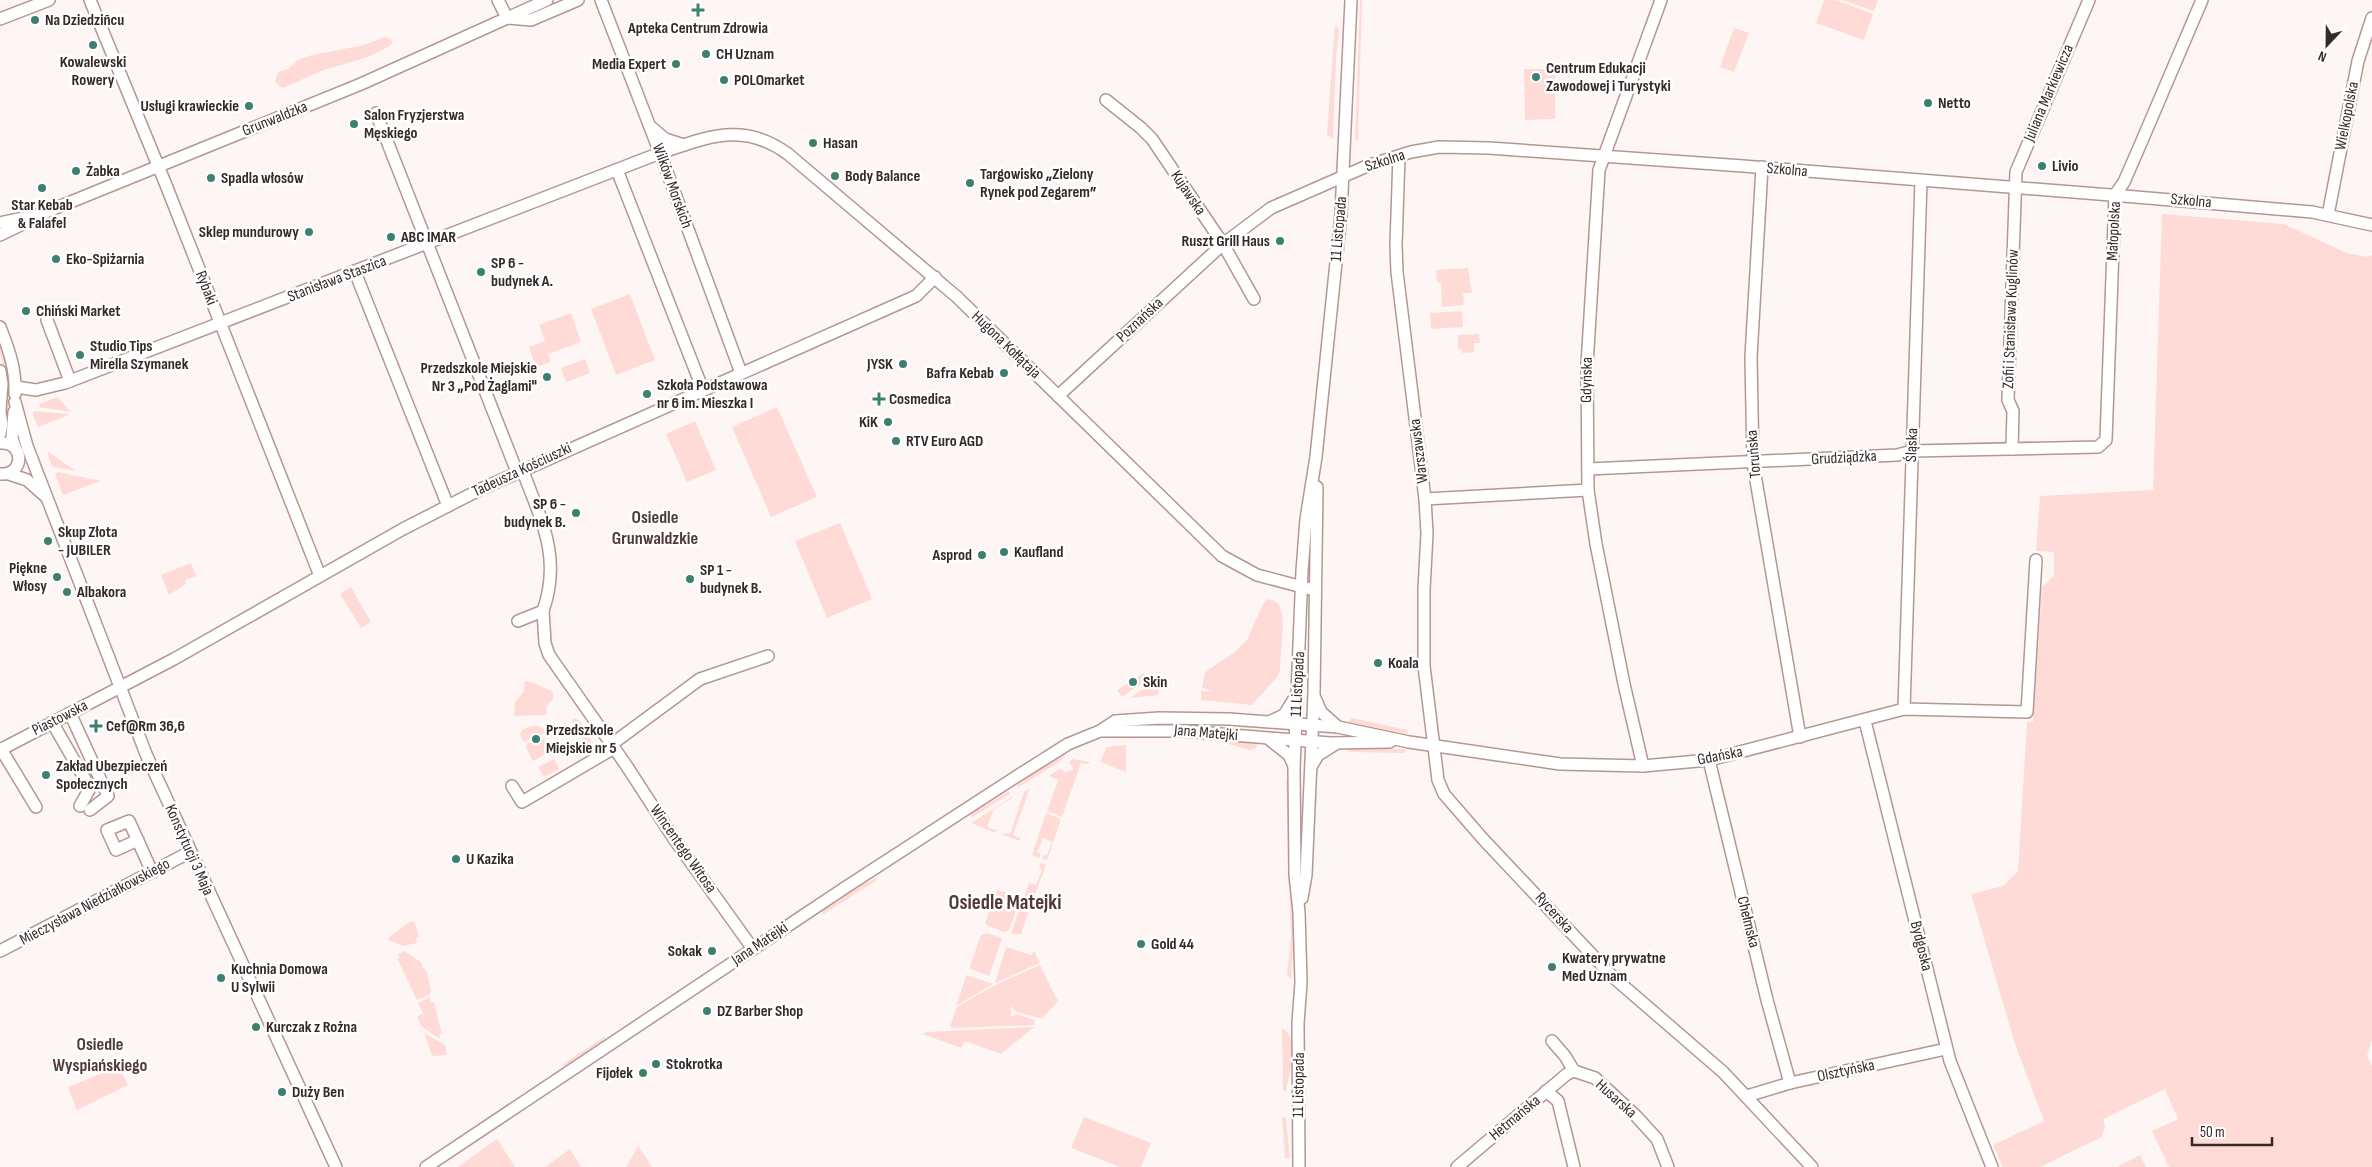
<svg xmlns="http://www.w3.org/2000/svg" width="2372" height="1167" font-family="'Sofia Sans Condensed',sans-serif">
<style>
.green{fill:#ffdbd7}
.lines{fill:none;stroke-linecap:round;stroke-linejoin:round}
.minor-casing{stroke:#b49793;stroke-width:14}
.minor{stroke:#fff;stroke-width:11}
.poi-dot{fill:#3d7f70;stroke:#fff;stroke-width:2}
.labels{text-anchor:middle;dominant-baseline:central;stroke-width:5;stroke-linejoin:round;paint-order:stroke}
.poi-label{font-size:16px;font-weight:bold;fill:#362a29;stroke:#fff;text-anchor:start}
.street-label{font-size:16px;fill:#362a29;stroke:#fff}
.neighbourhood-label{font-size:18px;font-weight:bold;fill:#513936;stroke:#fff}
.district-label{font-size:21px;font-weight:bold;fill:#513936;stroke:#fff}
</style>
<rect width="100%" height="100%" fill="#fdf6f5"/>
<!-- green -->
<g class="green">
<polygon points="1360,0 1362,0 1358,140 1355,140"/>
<polygon points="1824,0 1836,0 1873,14 1864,40 1816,23"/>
<polygon points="1842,0 1878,0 1874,11"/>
<polygon points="1335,25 1339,30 1336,60 1333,139 1327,134"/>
<polygon points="1734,28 1749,33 1734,72 1720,67"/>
<path d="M 385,37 L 391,39 L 392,44 C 369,61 340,63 314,74 C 303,78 294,85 282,88 L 275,82 L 278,72 L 288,69 L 298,60 L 312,55 L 364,45 Z"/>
<polygon points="1524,69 1555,69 1555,119 1525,120"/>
<polygon points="2162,214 2284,224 2347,253 2368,257 2372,255 2372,1039 2367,1056 2372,1066 2372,1167 2169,1167 2152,1131 2178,1119 2165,1089 2103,1119 2105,1127 2102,1137 2040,1167 2003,1167 1993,1145 2044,1121 2015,1044 1971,894 2003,886 2018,871 2027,722 2033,722 2042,587 2054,576 2054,552 2036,551 2040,496 2153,490"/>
<polygon points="1468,268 1472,293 1463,293 1464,305 1442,307 1441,283 1437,283 1436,270"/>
<polygon points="630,294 655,360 616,375 591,309"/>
<polygon points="1462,311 1463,327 1431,329 1430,313"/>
<polygon points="571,313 581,342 548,354 551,362 536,367 529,347 545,341 539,325"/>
<polygon points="1479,334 1480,343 1474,343 1474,352 1462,353 1462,349 1458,350 1458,335"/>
<path d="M 0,343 C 13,376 9,402 7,437 L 5,438 L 8,384 L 0,353 Z"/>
<polygon points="585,359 590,373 566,382 561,368"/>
<polygon points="57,397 71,412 39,407 40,404"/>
<polygon points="777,407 817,497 771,517 732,427"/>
<polygon points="34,411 68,414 69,415 38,427 33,415"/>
<polygon points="695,421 716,470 687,482 666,434"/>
<polygon points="47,451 76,471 52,467"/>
<polygon points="58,472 101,481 63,495 55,474"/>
<polygon points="840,523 872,599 827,618 795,541"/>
<polygon points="191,563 196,576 185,580 186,584 169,595 161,575"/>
<polygon points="351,587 371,622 361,628 340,594"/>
<path d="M 1268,599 C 1273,600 1278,601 1280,607 C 1286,622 1280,654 1280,671 L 1277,677 L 1252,705 L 1201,700 L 1201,691 L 1212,691 L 1202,688 L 1205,672 L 1232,654 L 1247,640 L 1264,602 Z"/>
<polygon points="1144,673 1148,679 1122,697 1117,690"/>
<polygon points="1159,677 1162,679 1158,695 1130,698"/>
<polygon points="525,681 534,683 553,692 553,699 546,707 547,715 514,716 515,702 523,693"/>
<path d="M 575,718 L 581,722 L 596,749 L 593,750 C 585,743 576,730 572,720 Z"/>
<polygon points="1352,718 1408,730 1407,734 1348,722"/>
<polygon points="1131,722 1260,724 1259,728 1201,725 1132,726"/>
<polygon points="531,726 539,726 544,730 543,734 524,742 520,734 522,730"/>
<polygon points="541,738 544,739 550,751 534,761 532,760 526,747 527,744"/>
<polygon points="1213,739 1258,743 1255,749 1249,750"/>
<polygon points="1126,745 1126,772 1100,762 1107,747"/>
<polygon points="1347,747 1406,749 1405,753 1349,752"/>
<polygon points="1067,754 1059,762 1019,787 1017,785 1043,767"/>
<polygon points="554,759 559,769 544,777 538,767"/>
<polygon points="1073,759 1090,762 1088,764 1081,763 1062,817 1047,811 1058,780 1049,776 1061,768 1065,773 1074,769 1069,762"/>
<polygon points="1291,777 1294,937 1291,979 1287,975 1291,936 1286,782"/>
<polygon points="1030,788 1013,835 1020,838 1020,841 1003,835 1004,833 1010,834 1024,792"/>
<polygon points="1009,791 1010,794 971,818 971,814"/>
<polygon points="1012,797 1013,798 994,809 987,827 997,830 996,833 971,823"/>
<polygon points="1046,813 1061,819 1047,860 1042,859 1043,855 1047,855 1052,842 1043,838 1037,852 1041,854 1039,858 1032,855"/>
<polygon points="1041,863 1046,864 1029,912 1022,903 1029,883 1036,885 1042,870 1039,868"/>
<polygon points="876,878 877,880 822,915 823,910 858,887"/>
<polygon points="997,890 1014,895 1019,902 1009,930 1005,932 988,926 985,923"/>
<polygon points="1021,905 1028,913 1021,934 1011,934"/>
<polygon points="411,921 415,923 419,937 416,937 417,943 403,946 389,940 389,937"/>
<polygon points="987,933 1002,938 989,976 971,969 970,966 981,935"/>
<polygon points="1006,947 1031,955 1034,951 1040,963 995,983"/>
<polygon points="404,951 421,962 423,969 426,969 431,990 429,995 417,1000 398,960 395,960 400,958 398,954"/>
<polygon points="1040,965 1058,1001 1042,1019 1017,1012 1011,1006 1011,1017 1017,1014 1034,1020 1035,1025 952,1028 950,1026 957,1007 995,985"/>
<polygon points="967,975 993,984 956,1006 966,976"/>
<polygon points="430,997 431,1002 434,1002 442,1034 439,1035 440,1039 421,1026 417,1017 423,1013 418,1003"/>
<polygon points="1034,1027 1001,1054 965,1041 961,1048 923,1034 926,1032"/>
<path d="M 1282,1028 C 1301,1038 1289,1074 1286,1091 L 1283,1091 Z"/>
<polygon points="424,1033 445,1045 447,1055 432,1056"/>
<polygon points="604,1037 605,1039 576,1060 564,1066 563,1064"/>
<polygon points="119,1066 128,1085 77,1110 68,1087"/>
<polygon points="1084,1117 1151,1143 1141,1167 1120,1167 1071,1148"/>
<polygon points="1282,1117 1286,1118 1290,1159 1285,1158"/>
<polygon points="497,1139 515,1167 458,1167"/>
<polygon points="638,1146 652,1167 626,1167"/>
<polygon points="570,1149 581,1167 544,1167 545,1167"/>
<polygon points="2140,1155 2146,1167 2117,1167"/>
</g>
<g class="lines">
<defs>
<g id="minor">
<polyline points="90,0 166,185 320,576"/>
<polyline points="498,0 507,18"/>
<polyline points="601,0 660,153 741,373"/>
<polyline points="507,18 531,20 578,0"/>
<polyline points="0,19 49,0"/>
<polyline points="1106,100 1141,128 1152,139 1223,244 1254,299"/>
<polyline points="376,113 517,472"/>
<polyline points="651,127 665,139 684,145"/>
<polyline points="1399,156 1396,245 1397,272 1425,499 1427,533 1424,590 1424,666 1438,780 1444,794 1483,839 1613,977 1723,1072 1812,1167"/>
<polyline points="1762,167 1751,357 1753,463 1800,737"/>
<polyline points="617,170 703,390"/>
<polyline points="2328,215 2358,61 2372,18"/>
<polyline points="0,223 41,214 361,84 547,0"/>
<polyline points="0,235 31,220"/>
<polyline points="355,272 448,506"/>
<polyline points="47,320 70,381"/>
<path d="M 0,327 C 9,350 16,369 15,394"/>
<polyline points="0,371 2,384 0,410"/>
<path d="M 16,387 L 36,390 L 65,383 L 660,153 C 708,137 743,121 788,154 L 957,297 L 1222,556 L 1257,575 L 1314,590"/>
<polyline points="1058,396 1223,244 1271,208 1367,166 1411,152 1439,147 1489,148 1743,166 2136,197 2312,212 2372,225"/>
<polyline points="15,402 27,446 146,754 336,1167"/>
<polyline points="0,412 2,424 0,434"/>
<polyline points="14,412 12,438 15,447"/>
<path d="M 0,443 C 25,441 25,476 0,474"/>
<polyline points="2012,449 2013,411 2008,400 2016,172 2089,0"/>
<path d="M 522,469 C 541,520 562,557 543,611"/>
<polyline points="1588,469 1897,455 1912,451 2098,447 2106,440 2115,195 2124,182 2141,143 2202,0"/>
<polyline points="9,474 27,480 45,496"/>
<polyline points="1425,499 1588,490"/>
<polyline points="518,621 543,611 545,643 549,655 626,765 674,839 753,949"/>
<polyline points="1315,698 1321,712 1338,727"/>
<polyline points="1904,709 1921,181"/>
<polyline points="70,713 108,796 90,810"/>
<polyline points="1271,721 1284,715 1296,696"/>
<polyline points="1865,721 1950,1061 1992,1167"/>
<polyline points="52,722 90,788 80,806"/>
<polyline points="1100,731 1184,731 1330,743 1390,742"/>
<polyline points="1270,740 1289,755 1294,766"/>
<polyline points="612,744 700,679 768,656"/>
<polyline points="1,749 36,807"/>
<polyline points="0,750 174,659 403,529 481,489 916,296 935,277"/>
<polyline points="1709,760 1767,1000 1790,1083"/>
<polyline points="1643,766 1624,684 1596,544 1588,490 1587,365 1599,170 1661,0"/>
<polyline points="1311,767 1318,755 1337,743"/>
<polyline points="512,786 522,802 614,748"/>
<polyline points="138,840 116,850 107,830 129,821 152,872"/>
<polyline points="1302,898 1306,875 1314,693 1317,487"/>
<polyline points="0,951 190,852"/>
<polyline points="1552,1041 1565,1056 1574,1071 1595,1078 1636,1116 1657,1139 1668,1167"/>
<polyline points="1546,1091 1558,1101 1574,1167"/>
<polyline points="1747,1096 1790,1083 1946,1049"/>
<polyline points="426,1167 846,887 1011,780 1068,744 1100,731 1115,721 1159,718 1229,719 1338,727 1409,742 1560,764 1643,766 1709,760 1904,709 2027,712 2036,560"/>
<polyline points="1299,1167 1298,1023 1301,983 1299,912 1295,875 1294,768 1302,571 1306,519 1316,457 1341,214 1351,0"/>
<polyline points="1457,1167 1567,1074 1574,1071"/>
</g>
</defs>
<!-- minor casing -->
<use href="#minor" class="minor-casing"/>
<!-- minor -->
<use href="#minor" class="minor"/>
</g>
<!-- markers -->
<g class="poi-dot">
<path d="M695.5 2.5h5v5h5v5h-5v5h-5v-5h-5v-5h5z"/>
<circle cx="35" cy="20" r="5"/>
<circle cx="93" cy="45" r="5"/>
<circle cx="706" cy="54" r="5"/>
<circle cx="676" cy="64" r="5"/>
<circle cx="1536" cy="77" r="5"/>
<circle cx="724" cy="80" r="5"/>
<circle cx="1928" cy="103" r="5"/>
<circle cx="249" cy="106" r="5"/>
<circle cx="354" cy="124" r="5"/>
<circle cx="813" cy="143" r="5"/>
<circle cx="2042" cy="166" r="5"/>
<circle cx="76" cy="171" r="5"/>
<circle cx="835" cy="176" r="5"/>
<circle cx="211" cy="178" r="5"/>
<circle cx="970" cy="183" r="5"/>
<circle cx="42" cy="188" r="5"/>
<circle cx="309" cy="232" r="5"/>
<circle cx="391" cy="237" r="5"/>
<circle cx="1280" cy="241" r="5"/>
<circle cx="56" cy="259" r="5"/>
<circle cx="481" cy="272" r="5"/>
<circle cx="26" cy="311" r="5"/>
<circle cx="80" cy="355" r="5"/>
<circle cx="903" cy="364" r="5"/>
<circle cx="1004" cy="373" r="5"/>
<circle cx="547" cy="377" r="5"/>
<circle cx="647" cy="394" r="5"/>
<path d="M876.5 391.5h5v5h5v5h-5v5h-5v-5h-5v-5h5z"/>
<circle cx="888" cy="422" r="5"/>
<circle cx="896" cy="441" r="5"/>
<circle cx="576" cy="513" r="5"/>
<circle cx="48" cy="541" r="5"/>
<circle cx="1004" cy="552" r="5"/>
<circle cx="982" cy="555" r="5"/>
<circle cx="57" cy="577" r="5"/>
<circle cx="690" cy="579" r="5"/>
<circle cx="67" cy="592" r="5"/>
<circle cx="1378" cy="663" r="5"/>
<circle cx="1133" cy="682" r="5"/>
<path d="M93.5 718.5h5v5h5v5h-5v5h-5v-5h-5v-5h5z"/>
<circle cx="536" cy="739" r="5"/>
<circle cx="46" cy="775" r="5"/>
<circle cx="456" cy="859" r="5"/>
<circle cx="1141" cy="944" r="5"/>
<circle cx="712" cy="951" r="5"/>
<circle cx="1552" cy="967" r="5"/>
<circle cx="221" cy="978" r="5"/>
<circle cx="707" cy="1011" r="5"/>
<circle cx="256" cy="1027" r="5"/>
<circle cx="656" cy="1064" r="5"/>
<circle cx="643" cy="1073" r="5"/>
<circle cx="282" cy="1092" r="5"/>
</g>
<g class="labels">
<!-- poi labels -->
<g class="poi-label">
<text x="45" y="20">Na Dziedziñcu</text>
<text x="698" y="28" text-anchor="middle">Apteka Centrum Zdrowia</text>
<text x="716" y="54">CH Uznam</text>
<text x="93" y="62" text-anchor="middle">Kowalewski<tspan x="93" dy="18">Rowery</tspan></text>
<text x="666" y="64" text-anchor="end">Media Expert</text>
<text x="1546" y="68">Centrum Edukacji<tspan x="1546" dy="18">Zawodowej i Turystyki</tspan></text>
<text x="734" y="80">POLOmarket</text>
<text x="1938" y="103">Netto</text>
<text x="239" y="106" text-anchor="end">Usługi krawieckie</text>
<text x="364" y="115">Salon Fryzjerstwa<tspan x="364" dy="18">Męskiego</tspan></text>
<text x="823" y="143">Hasan</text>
<text x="2052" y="166">Livio</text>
<text x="86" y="171">Żabka</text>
<text x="980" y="174">Targowisko „Zielony<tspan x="980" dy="18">Rynek pod Zegarem”</tspan></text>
<text x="845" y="176">Body Balance</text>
<text x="221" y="178">Spadla włosów</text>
<text x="42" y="205" text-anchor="middle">Star Kebab<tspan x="42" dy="18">&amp; Falafel</tspan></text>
<text x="299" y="232" text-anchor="end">Sklep mundurowy</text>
<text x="401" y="237">ABC IMAR</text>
<text x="1270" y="241" text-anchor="end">Ruszt Grill Haus</text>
<text x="66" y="259">Eko-Spiżarnia</text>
<text x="491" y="263">SP 6 -<tspan x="491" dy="18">budynek A.</tspan></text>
<text x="36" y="311">Chiński Market</text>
<text x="90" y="346">Studio Tips<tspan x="90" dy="18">Mirella Szymanek</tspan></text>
<text x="893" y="364" text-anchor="end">JYSK</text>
<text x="537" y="368" text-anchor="end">Przedszkole Miejskie<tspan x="537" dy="18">Nr 3 „Pod Żaglami"</tspan></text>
<text x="994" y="373" text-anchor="end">Bafra Kebab</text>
<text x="657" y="385">Szkoła Podstawowa<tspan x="657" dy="18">nr 6 im. Mieszka I</tspan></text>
<text x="889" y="399">Cosmedica</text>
<text x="878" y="422" text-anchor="end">KiK</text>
<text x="906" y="441">RTV Euro AGD</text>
<text x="566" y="504" text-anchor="end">SP 6 -<tspan x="566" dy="18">budynek B.</tspan></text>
<text x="58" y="532">Skup Złota<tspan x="58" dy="18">- JUBILER</tspan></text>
<text x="1014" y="552">Kaufland</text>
<text x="972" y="555" text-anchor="end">Asprod</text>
<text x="47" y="568" text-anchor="end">Piękne<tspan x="47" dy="18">Włosy</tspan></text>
<text x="700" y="570">SP 1 -<tspan x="700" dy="18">budynek B.</tspan></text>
<text x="77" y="592">Albakora</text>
<text x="1388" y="663">Koala</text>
<text x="1143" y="682">Skin</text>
<text x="106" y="726">Cef@Rm 36,6</text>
<text x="546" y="730">Przedszkole<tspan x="546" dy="18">Miejskie nr 5</tspan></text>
<text x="56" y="766">Zakład Ubezpieczeń<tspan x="56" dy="18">Społecznych</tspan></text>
<text x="466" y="859">U Kazika</text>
<text x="1151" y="944">Gold 44</text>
<text x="702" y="951" text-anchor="end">Sokak</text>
<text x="1562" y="958">Kwatery prywatne<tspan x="1562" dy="18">Med Uznam</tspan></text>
<text x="231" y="969">Kuchnia Domowa<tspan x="231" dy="18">U Sylwii</tspan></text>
<text x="717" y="1011">DZ Barber Shop</text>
<text x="266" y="1027">Kurczak z Rożna</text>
<text x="666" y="1064">Stokrotka</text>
<text x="633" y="1073" text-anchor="end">Fijołek</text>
<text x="292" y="1092">Duży Ben</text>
</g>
<!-- street labels -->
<g class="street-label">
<text transform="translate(2049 93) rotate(-67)">Juliana Markiewicza</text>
<text transform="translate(2347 116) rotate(-79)">Wielkopolska</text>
<text transform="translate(275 119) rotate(-22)">Grunwaldzka</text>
<text transform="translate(1385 161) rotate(-18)">Szkolna</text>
<text transform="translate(1787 170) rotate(5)">Szkolna</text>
<text transform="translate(672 186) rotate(70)">Wilków Morskich</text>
<text transform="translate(1188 193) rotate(56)">Kujawska</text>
<text transform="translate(2191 201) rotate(5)">Szkolna</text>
<text transform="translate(1339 229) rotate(-85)">11 Listopada</text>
<text transform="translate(2114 231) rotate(-87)">Małopolska</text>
<text transform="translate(337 279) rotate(-21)">Stanisława Staszica</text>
<text transform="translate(206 288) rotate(69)">Rybaki</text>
<text transform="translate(2011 319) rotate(-88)">Zofii i Stanisława Kuglinów</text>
<text transform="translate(1140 320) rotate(-43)">Poznańska</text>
<text transform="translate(1006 345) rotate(44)">Hugona Kołłątaja</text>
<text transform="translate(1587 380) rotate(-89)">Gdyńska</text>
<text transform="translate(1912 445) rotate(-88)">Śląska</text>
<text transform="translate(1419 451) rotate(-97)">Warszawska</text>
<text transform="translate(1754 454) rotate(-95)">Toruńska</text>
<text transform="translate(1844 458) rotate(-3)">Grudziądzka</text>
<text transform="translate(522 470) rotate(-25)">Tadeusza Kościuszki</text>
<text transform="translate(1298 684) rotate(-87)">11 Listopada</text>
<text transform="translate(60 718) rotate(-27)">Piastowska</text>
<text transform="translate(1206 733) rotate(5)">Jana Matejki</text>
<text transform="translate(1720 756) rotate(-11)">Gdańska</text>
<text transform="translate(683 849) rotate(55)">Wincentego Witosa</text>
<text transform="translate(189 850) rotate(66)">Konstytucji 3 Maja</text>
<text transform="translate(95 902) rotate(-28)">Mieczysława Niedziałkowskiego</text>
<text transform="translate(1554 913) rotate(48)">Rycerska</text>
<text transform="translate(1748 922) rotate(76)">Chełmska</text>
<text transform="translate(760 944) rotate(-34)">Jana Matejki</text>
<text transform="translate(1921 946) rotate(76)">Bydgoska</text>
<text transform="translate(1846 1071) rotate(-12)">Olsztyńska</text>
<text transform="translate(1299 1085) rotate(-89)">11 Listopada</text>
<text transform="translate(1616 1099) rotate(42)">Husarska</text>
<text transform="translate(1515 1118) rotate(-40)">Hetmańska</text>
</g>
<!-- neighbourhood labels -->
<g class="neighbourhood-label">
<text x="655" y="517">Osiedle<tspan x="655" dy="21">Grunwaldzkie</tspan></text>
<text x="100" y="1044">Osiedle<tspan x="100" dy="21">Wyspiańskiego</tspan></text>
</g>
<!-- district labels -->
<g class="district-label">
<text x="1005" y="902">Osiedle Matejki</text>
</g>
</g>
<!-- north arrow -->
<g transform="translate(2327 45) rotate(202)" stroke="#ffffff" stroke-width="4" paint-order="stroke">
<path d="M0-4L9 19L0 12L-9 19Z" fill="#362a29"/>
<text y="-8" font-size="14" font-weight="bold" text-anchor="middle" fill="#362a29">N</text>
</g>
<!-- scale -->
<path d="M2192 1137v8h80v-8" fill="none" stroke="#362a29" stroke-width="2.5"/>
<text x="2200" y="1137" font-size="15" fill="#362a29" stroke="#ffffff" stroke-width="4" paint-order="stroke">50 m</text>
</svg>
